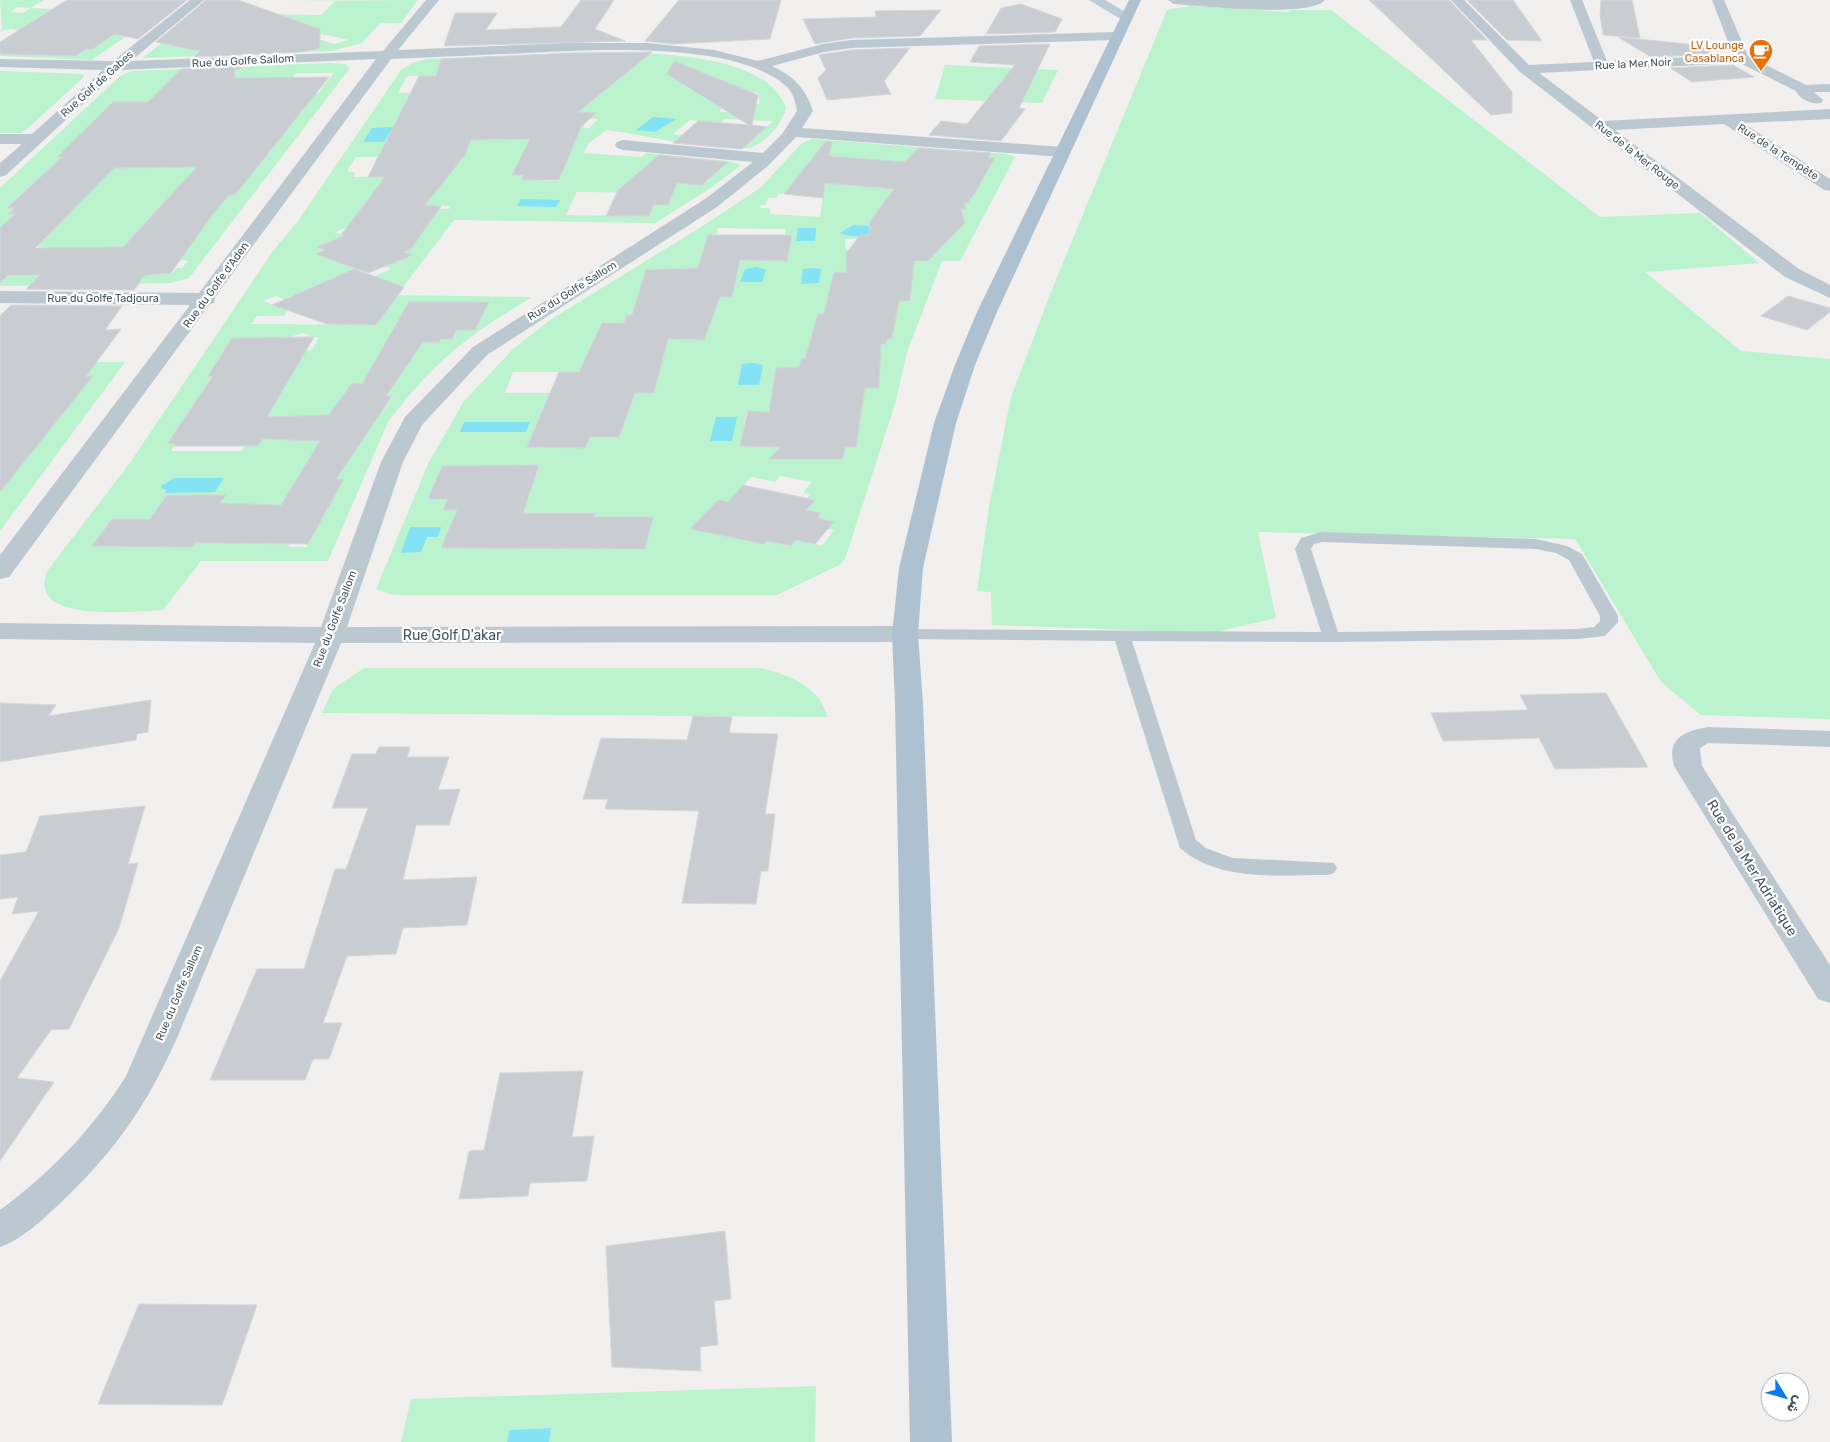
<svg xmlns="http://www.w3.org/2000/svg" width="1830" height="1442" font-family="Rubik,'Noto Naskh Arabic',sans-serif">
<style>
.green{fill:#baf3cd;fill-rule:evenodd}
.water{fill:#83e2f4}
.building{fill:#c9cdd2;stroke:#d3d6dc;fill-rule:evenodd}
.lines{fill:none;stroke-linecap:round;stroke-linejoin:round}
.lane{fill:#bcc8d0;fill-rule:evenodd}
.street{fill:#bcc8d0;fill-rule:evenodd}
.secondary{fill:#beccd8;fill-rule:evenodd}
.primary{fill:#adc1d1;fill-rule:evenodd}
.labels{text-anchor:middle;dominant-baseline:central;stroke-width:4.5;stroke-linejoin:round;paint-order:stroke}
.far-food-label{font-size:11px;fill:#c56008;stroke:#fff;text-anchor:end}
.far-street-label{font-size:11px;fill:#45545f;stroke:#fff}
.street-label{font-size:14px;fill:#45545f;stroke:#fff}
</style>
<rect width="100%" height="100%" fill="#f2efef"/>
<!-- green -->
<g class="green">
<path d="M 0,0 L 44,0 L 30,8 L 17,7 L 10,12 L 23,13 L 31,8 L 52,9 L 50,11 L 152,18 L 92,60 L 0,56 L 0,45 L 27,32 L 11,29 L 0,31 L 2,29 ZM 100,44 L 93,49 L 17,54 Z"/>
<path d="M 214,0 L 247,14 L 321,15 L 335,1 L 281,1 L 418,0 L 401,23 L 380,23 L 362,43 L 331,51 L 143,58 ZM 321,34 L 349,40 L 334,44 L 322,40 L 294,48 L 295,41 Z"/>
<polygon points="1191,6 1289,12 1291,10 1331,10 1600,217 1700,213 1759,263 1645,272 1741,351 1830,359 1830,719 1701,715 1661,682 1575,539 1258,532 1276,618 1212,633 992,625 991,592 977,591 989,507 1011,397 1049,297 1167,10"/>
<path d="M 577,53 C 629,53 765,47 786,108 C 782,125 767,141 750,148 C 702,151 654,136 606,130 L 588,144 L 584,153 L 642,157 L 646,153 L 728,161 L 739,164 L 740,166 L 711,188 L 655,223 L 454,220 L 397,295 L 532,297 C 512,310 490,322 471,337 C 439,360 411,391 388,422 L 328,561 L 201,561 L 163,610 C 135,611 24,625 48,570 L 129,464 L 273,251 L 298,221 L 401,70 L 412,63 L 427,59 ZM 407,76 L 442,76 L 457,92 L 398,93 ZM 748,91 L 758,93 L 760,103 L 732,112 L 720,112 L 722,105 ZM 532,108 L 595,113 L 590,118 L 598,119 L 589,128 L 584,128 L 585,126 L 549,123 ZM 725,119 L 773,121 L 756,137 L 710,138 L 673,134 L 690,120 L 720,123 ZM 431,131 L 484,140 L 471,140 L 469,145 L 445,145 ZM 524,151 L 562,151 L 563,172 L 559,181 L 522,180 L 524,175 L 515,169 ZM 415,156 L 420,176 L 354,177 L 355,173 L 347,171 L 356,157 ZM 648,164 L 711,178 L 707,182 L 695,181 L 692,184 L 672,182 L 641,171 ZM 431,192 L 436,192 L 432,194 L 424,205 L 450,206 L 449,209 L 361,208 L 371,195 ZM 577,192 L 673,193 L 668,205 L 653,205 L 649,216 L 566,215 ZM 351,226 L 413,248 L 403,252 L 412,256 L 385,264 L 389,265 L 386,267 L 391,269 L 375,276 L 317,254 L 326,250 L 318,247 L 344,236 L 335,232 ZM 321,283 L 375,325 L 251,324 L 257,316 L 284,316 L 287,310 L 263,301 L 275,296 L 284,299 ZM 442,302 L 488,302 L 457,330 L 452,339 L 441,339 L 439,343 L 415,342 L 391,334 L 397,323 L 429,323 ZM 302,333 L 310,335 L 311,337 L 319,337 L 312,350 L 306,350 L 265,376 L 207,376 L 232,338 L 290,337 ZM 352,383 L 393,385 L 386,396 L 393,396 L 384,410 L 375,410 L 353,443 L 311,441 ZM 267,417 L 271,417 L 262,432 L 240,451 L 171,451 L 175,444 ZM 299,475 L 344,479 L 306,547 L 288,547 L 290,544 L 246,543 L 269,504 L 281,505 ZM 174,478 L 224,478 L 165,492 L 169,481 ZM 167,495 L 225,495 L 192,547 L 92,546 L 112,519 L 150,519 Z"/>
<path d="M 328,63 L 345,64 L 350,68 L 189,278 L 170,283 L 0,286 L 0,275 L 57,248 C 37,248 20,241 0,236 L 0,188 L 120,76 L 132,71 ZM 296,73 L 334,73 L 318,93 L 235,94 L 286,84 ZM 160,90 L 176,113 L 102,113 L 114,102 L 148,102 ZM 158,138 L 132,168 L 107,168 L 57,156 L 65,149 L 98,149 ZM 227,184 L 244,184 L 235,195 L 229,195 L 219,207 L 211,207 ZM 19,197 L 35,197 L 8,221 L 15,214 L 9,213 L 15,208 L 8,207 ZM 67,248 L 87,248 L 38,278 ZM 180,260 L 188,261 L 182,268 L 176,268 L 173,273 L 119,275 Z"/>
<polygon points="945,65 1058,70 1042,103 935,99"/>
<polygon points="0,71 81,74 85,76 26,130 20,133 0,133"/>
<path d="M 812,139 L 1007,154 L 1015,157 L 960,261 L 942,261 L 907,352 L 896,401 L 845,559 L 841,564 L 777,595 L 405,595 L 389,594 L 376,589 L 428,464 L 464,401 L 513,349 L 550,320 L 709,222 L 760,188 L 802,143 ZM 951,155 L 995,159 L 981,183 L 975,182 ZM 972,192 L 974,198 L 969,198 L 970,203 L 964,203 L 966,209 L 961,209 L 962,213 L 912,209 ZM 778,194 L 823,194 L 820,217 L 770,214 L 770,208 L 760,208 L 761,205 L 766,205 L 768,198 L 776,198 ZM 718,228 L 786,229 L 784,240 L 786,261 L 760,261 L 703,253 L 708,235 L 716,235 ZM 874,238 L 892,250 L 846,250 L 845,239 ZM 848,267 L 911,291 L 910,301 L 834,273 L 847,273 ZM 677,268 L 737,275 L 732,297 L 676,270 ZM 628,315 L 711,320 L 704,340 L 677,340 L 654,334 L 595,339 L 602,323 L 624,323 ZM 893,332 L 892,339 L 887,339 L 886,344 L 816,342 ZM 801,359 L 880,359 L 795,384 L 773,384 L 776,368 L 799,367 ZM 513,372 L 630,372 L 653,393 L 505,393 ZM 543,410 L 624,423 L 619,437 L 590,437 L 585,448 L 527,447 ZM 747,411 L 861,413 L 860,426 L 846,426 L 858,435 L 856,447 L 845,447 L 764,426 L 744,425 ZM 529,422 L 526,432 L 460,432 ZM 521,465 L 536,472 L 529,496 L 444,509 L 448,499 L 428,499 L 442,466 ZM 780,476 L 812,482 L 803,493 L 810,494 L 806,499 L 814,500 L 806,510 L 817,518 L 834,522 L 828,529 L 834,530 L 822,546 L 795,540 L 790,546 L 767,541 L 764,544 L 708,533 L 693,526 L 718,500 L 733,503 L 741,488 L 751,477 L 775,482 ZM 556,513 L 595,513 L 594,517 L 653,517 L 645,549 L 441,548 L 455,516 L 555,517 Z"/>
<polygon points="0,362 125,362 0,531 0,474 15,473 83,384 86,384 93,377 78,376"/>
<path d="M 364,668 L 760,668 C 788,674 820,686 827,717 L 322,713 L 333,689 Z"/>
<polygon points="816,1386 815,1442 549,1442 550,1428 509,1430 507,1442 401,1442 411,1399"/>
</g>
<!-- water -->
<g class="water">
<polygon points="653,117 676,119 655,132 636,130"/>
<polygon points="393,127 384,142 363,142 372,128"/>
<polygon points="521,199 560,200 556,207 517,206"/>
<path d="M 853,225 L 869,226 L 879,230 C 868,236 851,239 840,233 Z"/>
<polygon points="798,228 816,228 815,241 796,241"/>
<polygon points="757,267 766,270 762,282 740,282 745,269"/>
<polygon points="813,268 821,269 819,283 801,284 803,269"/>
<polygon points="753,363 763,365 759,385 738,385 742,364"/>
<polygon points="716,417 737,417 732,441 710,441"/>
<polygon points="464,422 530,422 526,432 460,432"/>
<polygon points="174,478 224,478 215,492 165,493 166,490 161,488 161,486"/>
<polygon points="410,527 441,527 438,537 427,537 421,552 401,553"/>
<polygon points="551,1428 549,1442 507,1442 509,1430"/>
</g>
<!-- building -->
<g class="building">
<polygon points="67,0 187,0 138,39 114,34 93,49 86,49 76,56 0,54 0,42"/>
<polygon points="206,0 238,0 320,29 320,48 302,52 194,57 200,51 156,42"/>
<polygon points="581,0 614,0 595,29 625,41 444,46 455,13 497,13 486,30 561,27"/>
<polygon points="679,0 781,0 770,39 673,44 645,41"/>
<polygon points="1369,0 1449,0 1487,40 1471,40 1512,92 1512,113 1491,115"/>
<polygon points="1467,0 1513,0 1542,41 1507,40"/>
<polygon points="1601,0 1632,0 1640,38 1603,35 1600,15"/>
<polygon points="1021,4 1062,19 1055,32 986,34 1001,8"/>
<polygon points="941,10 920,36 851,38 815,44 803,19 876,17 875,11"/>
<polygon points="1618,37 1697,45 1713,54 1651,57"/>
<polygon points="1050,44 1019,108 1025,109 1001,141 929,135 941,121 967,124 1015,65 970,62 979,46"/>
<polygon points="910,48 884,81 891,94 827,100 818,78 826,70 819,55 851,50"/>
<polygon points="652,52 578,112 596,113 581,127 559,180 522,180 524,175 512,175 530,139 471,140 465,155 425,205 441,206 411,249 403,252 413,255 368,273 316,254 326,250 317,247 344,236 341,235 385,177 368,177 419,76 436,76 441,59 571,53"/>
<polygon points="674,61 758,95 752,125 767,127 742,149 673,143 698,121 749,125 667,74"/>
<polygon points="1733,65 1754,77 1692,82 1670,68"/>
<path d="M 247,66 L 234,70 L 235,78 L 329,77 L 235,195 L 229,195 L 213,214 L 171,273 L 145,275 L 134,290 L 26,289 L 40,275 L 8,275 L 0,283 L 0,228 L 15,214 L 8,214 L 15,208 L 7,208 L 62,157 L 57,157 L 113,102 L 148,102 L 181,69 ZM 197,167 L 123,247 L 35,248 L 114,168 Z"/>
<polygon points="826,141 832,142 829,156 905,162 918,148 991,153 988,158 995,158 972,198 969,198 970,203 964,203 966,209 961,209 965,223 928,261 914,261 910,301 899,301 892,339 887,339 886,344 881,344 879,388 865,388 856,447 845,447 843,459 769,459 780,447 740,446 748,411 769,412 776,368 799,367 801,359 805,359 818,314 824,314 834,272 847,273 846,254 860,235 869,235 870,221 894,189 825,183 823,198 784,194"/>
<polygon points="659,155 728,162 702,185 677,183 668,205 653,205 649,216 606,216 618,190"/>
<polygon points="708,235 792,235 787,261 740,260 732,297 720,297 704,340 668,339 654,393 635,393 619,437 590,437 585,448 527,447 559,372 579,372 602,323 624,323 627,315 632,315 646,270 698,268"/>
<polygon points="354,269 404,287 376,325 327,324 272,305"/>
<polygon points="1788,296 1830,308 1830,312 1807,330 1761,316"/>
<polygon points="409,302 489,302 475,330 457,330 452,339 441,339 439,343 423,342 386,396 392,396 336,479 344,479 308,544 195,543 192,547 92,546 112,519 150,519 167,495 226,495 220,503 281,505 320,441 262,439 258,446 174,446 175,444 167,444 213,376 207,377 232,338 314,337 267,417 329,415 352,383 362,384"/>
<polygon points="11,305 122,306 105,330 121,329 86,376 93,376 0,492 0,316"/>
<polygon points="539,465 523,513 595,513 594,517 653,517 645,549 441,548 457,510 443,510 448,499 428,499 442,466"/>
<polygon points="743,485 815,500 806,510 821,513 817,518 834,522 815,544 795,540 791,546 767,541 764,544 690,529 718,500 728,502"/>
<polygon points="1606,693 1648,767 1555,769 1539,738 1443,741 1431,713 1528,710 1520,695"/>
<polygon points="151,700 148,732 137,734 136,740 0,762 0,703 56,705 48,716"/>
<polygon points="693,716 732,717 729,733 778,734 765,814 775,814 768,871 761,871 756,904 682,903 699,811 605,809 608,799 583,799 601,738 687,740"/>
<polygon points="379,747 410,747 407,757 449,757 438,790 460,789 449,825 416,825 403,880 477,877 467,925 403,928 396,954 347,956 323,1023 342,1023 329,1059 313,1059 305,1080 210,1080 257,969 304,969 335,869 346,869 368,808 332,808 352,754 376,754"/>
<polygon points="145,806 128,864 138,863 119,928 69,1029 51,1030 17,1078 54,1082 0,1161 0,981 39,911 12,914 18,897 0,899 0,855 26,852 40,816"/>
<polygon points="583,1071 572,1137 594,1136 587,1181 530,1183 528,1196 459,1199 469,1151 484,1150 500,1073"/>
<polygon points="725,1231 731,1299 714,1301 718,1345 700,1347 701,1371 612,1367 606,1246"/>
<polygon points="139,1304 257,1305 222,1405 98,1404"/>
</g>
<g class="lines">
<!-- lane -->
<path class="lane" d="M 1321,532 L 1536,539 L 1567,546 L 1582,554 L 1618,616 L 1618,622 L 1605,636 L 1578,639 L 1331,642 L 1132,641 L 1196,840 L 1206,848 L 1232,858 L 1334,863 L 1337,868 L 1334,873 L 1327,875 C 1278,875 1219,882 1180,848 L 1115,641 L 905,639 L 899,638 L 896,634 L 899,630 L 905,629 L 1321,632 L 1295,549 L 1301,538 ZM 1322,542 L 1536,549 L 1556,553 L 1569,560 L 1600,616 L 1600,621 L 1594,627 L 1578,629 L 1338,632 L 1311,549 L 1314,544 Z"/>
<!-- street -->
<g class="street">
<path d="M 190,0 L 204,0 L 131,61 L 383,51 L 426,0 L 439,0 L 398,50 L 568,43 L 648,43 L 714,50 L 758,61 L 823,44 L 851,40 L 1116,32 L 1123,36 L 1116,40 L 851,48 L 824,52 L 772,66 C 793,76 806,88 813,111 L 802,128 L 1063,147 L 1071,152 L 1063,157 L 796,137 L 769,165 L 717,207 L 487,355 L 422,425 L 403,462 L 347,627 L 905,626 L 914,629 L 918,634 L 914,639 L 905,642 L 341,643 L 177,1038 C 145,1109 113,1154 56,1207 C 39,1223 22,1239 0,1247 L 0,1210 C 49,1174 94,1128 126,1076 L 315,643 L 0,639 L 0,623 L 321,627 L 381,462 L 405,417 L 473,347 L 705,199 L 753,162 L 623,150 L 617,148 L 615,145 L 617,142 L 623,140 L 763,153 L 782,134 L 797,111 C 795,102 794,94 787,87 C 734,37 574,51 505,54 C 467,56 429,57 391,59 L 215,297 L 214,303 L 210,304 L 9,577 L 0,579 L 0,555 L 190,305 L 0,303 L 0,291 L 199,293 L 376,59 L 120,70 L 6,175 L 0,177 L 0,163 L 22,144 L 0,144 L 0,134 L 32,134 L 103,70 L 0,67 L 0,59 L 113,61 Z"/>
<path d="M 1168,0 L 1325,0 C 1311,18 1200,6 1174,4 Z"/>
<path d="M 1451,0 L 1464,0 L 1529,65 L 1594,62 L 1570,0 L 1582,0 L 1607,61 L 1733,55 L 1712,0 L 1724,0 L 1748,56 L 1806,85 L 1830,84 L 1830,92 L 1814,92 L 1823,100 L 1821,103 C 1812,105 1799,99 1796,91 L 1740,63 L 1539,73 L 1603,121 L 1830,109 L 1830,119 L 1743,123 L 1830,179 L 1830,191 L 1824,190 L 1724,124 L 1615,130 L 1799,269 L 1830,285 L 1830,298 L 1785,277 L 1520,72 Z"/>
<path d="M 1708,727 L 1830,731 L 1830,747 L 1708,743 L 1700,748 L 1702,766 L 1830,965 L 1830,1003 L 1818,999 L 1674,766 C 1666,738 1685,731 1708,727 Z"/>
</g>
<!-- secondary -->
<polygon class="secondary" points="1089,0 1105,0 1134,17 1127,21 1122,20"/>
<!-- primary -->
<polygon class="primary" points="1129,0 1141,0 997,312 975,365 956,423 923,568 918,634 923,703 952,1442 910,1442 895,703 892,634 899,568 934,423 955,365 977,312"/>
</g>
<!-- icons -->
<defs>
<symbol id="cafe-pin" viewBox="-11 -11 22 30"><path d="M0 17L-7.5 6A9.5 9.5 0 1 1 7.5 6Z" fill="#e8710a" stroke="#fff"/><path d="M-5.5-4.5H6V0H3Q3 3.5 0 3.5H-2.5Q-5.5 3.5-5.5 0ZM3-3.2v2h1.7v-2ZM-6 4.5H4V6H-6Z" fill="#fff"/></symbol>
</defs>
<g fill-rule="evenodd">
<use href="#cafe-pin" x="1747" y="37" width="28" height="38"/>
</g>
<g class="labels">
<!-- far-food labels -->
<g class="far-food-label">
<text x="1744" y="45">LV Lounge<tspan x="1744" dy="13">Casablanca</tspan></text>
</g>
<!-- far-street labels -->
<g class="far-street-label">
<text transform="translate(243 61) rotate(-3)">Rue du Golfe Sallom</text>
<text transform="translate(1633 64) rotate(-3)">Rue la Mer Noir</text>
<text transform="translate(97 84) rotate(-42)">Rue Golf de Gabes</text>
<text transform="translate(1778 152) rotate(33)">Rue de la Tempête</text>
<text transform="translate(1637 155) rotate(38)">Rue de la Mer Rouge</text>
<text transform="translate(216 285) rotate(-54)">Rue du Golfe d'Aden</text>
<text transform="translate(572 291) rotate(-32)">Rue du Golfe Sallom</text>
<text x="103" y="298">Rue du Golfe Tadjoura</text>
<text transform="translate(335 619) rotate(-69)">Rue du Golfe Sallom</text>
<text transform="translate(179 993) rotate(-67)">Rue du Golfe Sallom</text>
</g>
<!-- street labels -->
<g class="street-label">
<text x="452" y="635">Rue Golf D'akar</text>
<text transform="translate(1752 868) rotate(58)">Rue de la Mer Adriatique</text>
</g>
</g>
<!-- north arrow -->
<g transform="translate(1785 1397) rotate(127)"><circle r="24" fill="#ffffff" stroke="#b5bbbf"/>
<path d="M0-4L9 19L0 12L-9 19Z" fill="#087af3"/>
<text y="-8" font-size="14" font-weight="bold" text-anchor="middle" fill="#45545f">ش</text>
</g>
</svg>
